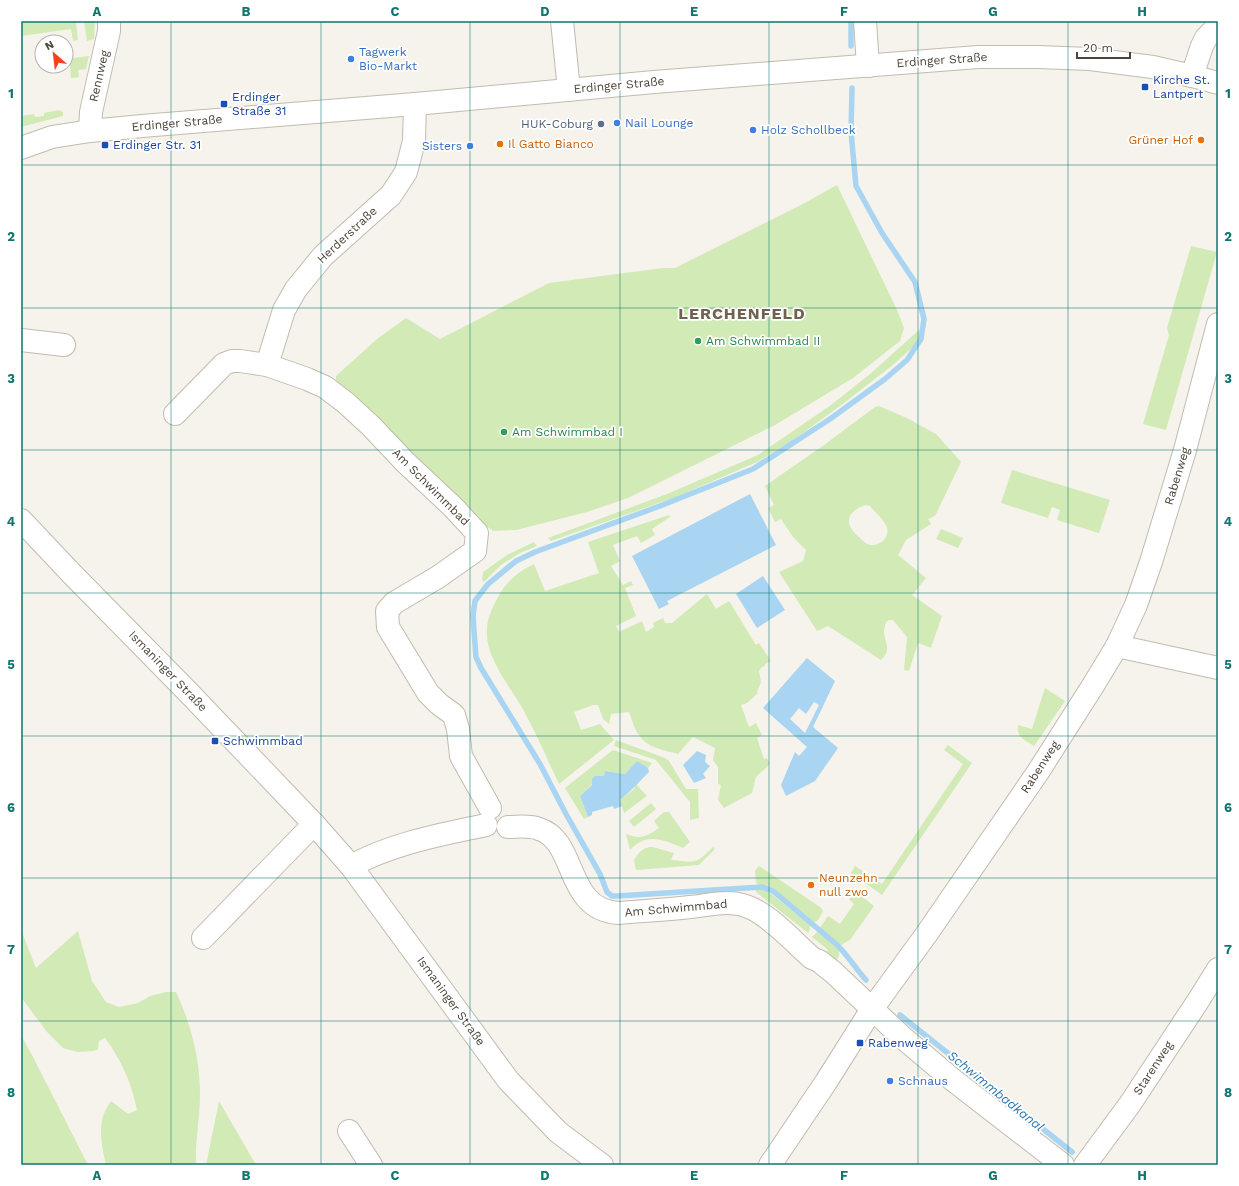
<svg xmlns="http://www.w3.org/2000/svg" width="1239" height="1186" font-family="'Work Sans',sans-serif">
<style>
.green{fill:#d2eab5;fill-rule:evenodd}
.water{fill:#a9d4f2;fill-rule:evenodd}
.lines{fill:none;stroke-linecap:round;stroke-linejoin:round}
.stream{stroke:#a9d4f2;stroke-width:5.5}
.minor-casing{stroke:#c2bbae;stroke-width:24}
.minor{stroke:#fff;stroke-width:22}
.grid{fill:none;stroke:#0f766e;stroke-width:1;stroke-opacity:0.55}
.shop-dot{fill:#3f7fe0;stroke:#fff;stroke-width:1.5}
.transit-dot{fill:#1a4fb4;stroke:#fff;stroke-width:1.5}
.service-dot{fill:#5c6f8a;stroke:#fff;stroke-width:1.5}
.food-dot{fill:#e8710a;stroke:#fff;stroke-width:1.5}
.leisure-dot{fill:#2e9e5b;stroke:#fff;stroke-width:1.5}
.labels{text-anchor:middle;dominant-baseline:central;stroke-width:3.5;stroke-linejoin:round;paint-order:stroke}
.shop-label{font-size:12px;fill:#366cbe;stroke:#fff;text-anchor:start}
.street-label{font-size:12px;fill:#4b4439;stroke:#fff}
.transit-label{font-size:12px;fill:#164399;stroke:#fff;text-anchor:start}
.service-label{font-size:12px;fill:#4e5e75;stroke:#fff;text-anchor:end}
.food-label{font-size:12px;fill:#c56008;stroke:#fff;text-anchor:start}
.leisure-label{font-size:12px;fill:#27864d;stroke:#fff;text-anchor:start}
.water-label{font-size:13px;font-style:italic;fill:#2e7ab2;stroke:#fff}
.district-label{font-size:16px;font-weight:bold;letter-spacing:1px;fill:#6e6250;stroke:#fff}
.neatline{fill:none;stroke:#0f766e;stroke-width:1.5}
.grid-label{font-size:13px;text-anchor:middle;font-weight:bold;fill:#0f766e}
</style>
<rect width="100%" height="100%" fill="#f6f3ec"/>
<!-- green -->
<g class="green">
<polygon points="21,21 80,21 76,22 78,40 73,41 71,29 21,36"/>
<polygon points="84,21 95,21 94,39 87,41"/>
<polygon points="89,56 86,69 78,70 79,77 71,78 70,65 66,65 66,59"/>
<polygon points="59,110 63,112 63,116 21,127 21,116 34,114 35,117 44,116 44,113"/>
<polygon points="837,185 898,312 904,328 900,341 853,378 775,425 628,498 587,512 516,530 493,531 472,515 384,425 336,380 336,376 377,339 406,318 440,339 549,283 663,268 675,268 801,205"/>
<polygon points="1191,246 1217,252 1166,430 1143,424 1169,335 1167,328"/>
<polygon points="919,330 921,335 913,347 894,364 844,403 792,441 757,462 676,497 551,541 548,538 667,494 758,455 831,405 870,374"/>
<path d="M 879,406 L 907,418 L 936,434 L 961,462 L 935,516 L 928,519 L 931,524 L 906,540 L 898,555 L 926,578 L 912,595 L 942,616 L 931,648 L 918,643 L 909,671 L 904,670 L 907,637 L 893,620 L 889,620 L 886,622 C 885,626 884,629 884,632 C 885,644 892,650 881,660 L 828,626 L 817,631 L 779,572 L 803,561 L 806,550 L 793,537 L 781,519 L 775,522 L 768,508 L 774,505 L 765,486 L 824,445 L 875,407 ZM 866,505 L 870,506 C 875,512 882,518 886,525 C 888,529 888,533 886,537 C 883,542 877,546 870,545 C 866,544 863,541 860,538 C 844,525 845,512 866,505 Z"/>
<polygon points="1012,470 1110,500 1099,533 1057,520 1060,510 1052,507 1048,518 1001,503"/>
<path d="M 669,515 L 670,517 L 652,529 L 655,535 L 641,543 L 637,536 L 613,545 L 620,561 L 611,566 L 623,585 L 631,581 L 633,585 L 625,588 L 636,616 L 616,626 L 619,632 L 642,621 L 646,632 L 654,627 L 653,623 L 663,618 L 665,623 L 672,623 L 707,594 L 716,609 L 729,601 L 756,645 L 759,643 L 771,661 L 765,664 L 765,666 L 762,667 L 759,671 L 761,682 L 757,692 L 758,693 L 747,703 L 741,705 L 749,727 L 756,723 L 762,735 L 757,738 L 764,759 L 767,758 L 770,764 L 756,777 L 752,793 L 724,808 L 718,800 L 721,785 L 718,784 L 718,767 L 713,760 L 715,748 L 693,737 L 678,754 C 664,750 647,748 639,735 C 634,729 632,719 629,712 L 611,714 L 609,724 L 603,719 L 598,705 L 593,705 L 574,712 L 581,730 L 600,724 L 614,740 L 559,784 C 548,761 538,737 526,715 C 512,687 480,655 488,621 C 490,613 493,606 497,599 C 505,583 518,571 534,564 L 545,591 L 599,573 L 588,542 Z"/>
<polygon points="941,529 963,538 958,548 936,539"/>
<polygon points="534,542 537,546 520,553 501,565 484,582 482,580 483,572 507,555"/>
<path d="M 1045,688 L 1065,701 L 1034,746 C 1025,740 1016,737 1018,725 L 1032,729 Z"/>
<polygon points="616,740 665,758 669,761 686,789 698,789 699,818 690,820 690,802 656,760 614,746"/>
<polygon points="948,745 972,763 882,895 851,873 855,866 882,884 963,764 944,750"/>
<polygon points="613,750 652,763 648,768 637,761 625,774 605,771 604,776 598,775 592,784 580,796 588,817 584,819 565,788"/>
<polygon points="636,784 647,796 624,813 620,800 634,789"/>
<polygon points="651,803 656,809 634,827 629,821"/>
<path d="M 664,812 L 669,812 L 690,842 L 683,848 C 663,840 647,832 630,850 L 626,834 C 641,840 647,836 659,828 L 654,821 Z"/>
<path d="M 649,847 L 653,847 L 674,853 L 671,860 C 696,862 695,865 713,847 L 715,849 L 699,865 L 636,870 L 634,860 C 638,854 641,849 649,847 Z"/>
<path d="M 759,866 L 820,907 L 823,911 C 820,916 818,924 811,922 L 773,890 L 758,886 L 756,882 L 755,871 Z"/>
<polygon points="756,888 761,888 769,892 810,925 810,929 808,933 756,892"/>
<polygon points="855,891 874,906 850,940 841,945 819,929 828,916 840,924 854,904 849,899"/>
<path d="M 21,930 L 36,968 L 78,931 L 92,981 L 106,1002 L 119,1007 L 138,1003 L 150,996 L 166,992 L 176,992 C 191,1024 200,1059 200,1094 C 200,1118 195,1141 196,1165 L 106,1165 C 103,1151 99,1135 102,1121 C 103,1114 107,1107 111,1101 L 128,1114 L 137,1110 C 132,1084 121,1059 105,1038 L 99,1041 L 98,1049 L 94,1051 L 78,1052 L 63,1048 L 47,1032 L 21,997 Z"/>
<path d="M 818,931 L 838,948 C 841,956 837,960 833,966 L 823,957 L 828,950 L 812,937 Z"/>
<polygon points="21,1035 34,1059 88,1165 21,1165"/>
<polygon points="219,1101 256,1165 206,1165"/>
</g>
<!-- water -->
<g class="water">
<polygon points="750,494 776,545 667,601 669,604 659,609 632,556"/>
<polygon points="763,576 785,610 757,628 736,594"/>
<path d="M 807,658 L 835,681 L 813,727 L 838,748 L 815,781 L 786,796 L 781,785 L 795,752 L 799,756 L 807,747 L 763,708 ZM 814,702 L 819,705 L 805,733 L 790,719 L 799,708 L 806,714 Z"/>
<polygon points="697,751 706,755 705,762 710,766 703,774 706,778 694,783 683,765"/>
<path d="M 637,761 L 648,768 L 649,772 C 639,782 631,791 620,800 L 622,806 L 614,809 L 613,806 L 592,812 L 592,815 L 588,817 L 580,796 L 592,785 L 592,779 C 596,774 598,776 604,776 L 605,771 L 625,774 Z"/>
</g>
<g class="lines">
<!-- stream -->
<g class="stream">
<polyline points="851,21 851,46"/>
<path d="M 852,88 L 851,132 L 856,186 L 882,233 L 915,282 L 924,319 L 921,339 L 907,360 L 885,379 L 830,419 L 753,469 L 660,506 L 535,552 L 516,561 L 488,584 L 475,601 L 473,615 L 474,631 L 476,657 L 481,668 L 540,764 L 566,814 L 600,874 L 607,892 L 612,896 L 617,896 L 762,887 L 773,891 L 836,944 C 847,954 855,968 866,980"/>
<polyline points="900,1015 1072,1152"/>
</g>
<defs>
<g id="minor">
<polyline points="562,21 569,90"/>
<polyline points="865,21 868,66"/>
<polyline points="1192,76 1202,46 1206,38 1218,26"/>
<polyline points="90,131 91,112 109,31 109,21"/>
<polyline points="21,148 52,137 90,131 142,126 415,104 654,82 978,57 1038,57 1090,59 1153,67 1192,76 1218,83"/>
<polyline points="21,340 64,345"/>
<polyline points="267,365 284,310 296,289 323,256 391,195 406,172 414,141 415,104"/>
<polyline points="175,414 224,364 232,361 240,361 267,365 307,379 325,387 346,403 371,426 405,462 453,507 477,533 475,551 438,577 394,603 387,611 388,627 428,693 439,704 454,715 458,729 461,756 490,808"/>
<polyline points="21,520 72,574 188,692 314,824 351,866 508,1080 558,1132 602,1165"/>
<polyline points="1117,646 1218,668"/>
<path d="M 508,827 C 518,827 529,825 539,829 C 578,841 564,910 619,913 C 642,911 666,910 690,907 C 712,905 731,898 753,909 C 772,918 795,943 812,958 L 819,961 L 833,972 L 902,1037 L 953,1080 L 1063,1165"/>
<path d="M 351,866 C 393,843 440,835 486,825"/>
<polyline points="203,938 314,824"/>
<polyline points="349,1131 371,1165"/>
<polyline points="770,1165 826,1082 872,1009 928,932 1038,772 1094,684 1117,646 1136,605 1151,562 1185,450 1218,324"/>
<polyline points="1085,1165 1130,1104 1198,1001 1218,969"/>
</g>
</defs>
<!-- minor casing -->
<use href="#minor" class="minor-casing"/>
<!-- minor -->
<use href="#minor" class="minor"/>
</g>
<!-- grid -->
<path class="grid" d="M 171,21 L 171,1165M 321,21 L 321,1165M 470,21 L 470,1165M 620,21 L 620,1165M 769,21 L 769,1165M 918,21 L 918,1165M 1068,21 L 1068,1165M 21,165 L 1218,165M 21,308 L 1218,308M 21,450 L 1218,450M 21,593 L 1218,593M 21,736 L 1218,736M 21,878 L 1218,878M 21,1021 L 1218,1021"/>
<!-- markers -->
<g class="shop-dot">
<circle cx="351" cy="59" r="4"/>
<circle cx="617" cy="123" r="4"/>
<circle cx="753" cy="130" r="4"/>
<circle cx="470" cy="146" r="4"/>
<circle cx="890" cy="1081" r="4"/>
</g>
<g class="transit-dot">
<rect x="1141" y="83" width="8" height="8" rx="2"/>
<rect x="220" y="100" width="8" height="8" rx="2"/>
<rect x="101" y="141" width="8" height="8" rx="2"/>
<rect x="211" y="737" width="8" height="8" rx="2"/>
<rect x="856" y="1039" width="8" height="8" rx="2"/>
</g>
<circle class="service-dot" cx="601" cy="124" r="4"/>
<g class="food-dot">
<circle cx="1201" cy="140" r="4"/>
<circle cx="500" cy="144" r="4"/>
<circle cx="811" cy="885" r="4"/>
</g>
<g class="leisure-dot">
<circle cx="698" cy="341" r="4"/>
<circle cx="504" cy="432" r="4"/>
</g>
<g class="labels">
<!-- shop labels -->
<g class="shop-label">
<text x="359" y="52">Tagwerk<tspan x="359" dy="14">Bio-Markt</tspan></text>
<text x="625" y="123">Nail Lounge</text>
<text x="761" y="130">Holz Schollbeck</text>
<text x="462" y="146" text-anchor="end">Sisters</text>
<text x="898" y="1081">Schnaus</text>
</g>
<!-- street labels -->
<g class="street-label">
<text transform="translate(942 60) rotate(-4)">Erdinger Straße</text>
<text transform="translate(99 76) rotate(-77)">Rennweg</text>
<text transform="translate(619 85) rotate(-5)">Erdinger Straße</text>
<text transform="translate(177 123) rotate(-5)">Erdinger Straße</text>
<text transform="translate(347 235) rotate(-43)">Herderstraße</text>
<text transform="translate(1177 476) rotate(-73)">Rabenweg</text>
<text transform="translate(431 487) rotate(45)">Am Schwimmbad</text>
<text transform="translate(168 671) rotate(46)">Ismaninger Straße</text>
<text transform="translate(1040 767) rotate(-57)">Rabenweg</text>
<text transform="translate(676 908) rotate(-5)">Am Schwimmbad</text>
<text transform="translate(451 1001) rotate(54)">Ismaninger Straße</text>
<text transform="translate(1153 1068) rotate(-57)">Starenweg</text>
</g>
<!-- transit labels -->
<g class="transit-label">
<text x="1153" y="80">Kirche St.<tspan x="1153" dy="14">Lantpert</tspan></text>
<text x="232" y="97">Erdinger<tspan x="232" dy="14">Straße 31</tspan></text>
<text x="113" y="145">Erdinger Str. 31</text>
<text x="223" y="741">Schwimmbad</text>
<text x="868" y="1043">Rabenweg</text>
</g>
<!-- service labels -->
<g class="service-label">
<text x="593" y="124">HUK-Coburg</text>
</g>
<!-- food labels -->
<g class="food-label">
<text x="1193" y="140" text-anchor="end">Grüner Hof</text>
<text x="508" y="144">Il Gatto Bianco</text>
<text x="819" y="878">Neunzehn<tspan x="819" dy="14">null zwo</tspan></text>
</g>
<!-- leisure labels -->
<g class="leisure-label">
<text x="706" y="341">Am Schwimmbad II</text>
<text x="512" y="432">Am Schwimmbad I</text>
</g>
<!-- water labels -->
<g class="water-label">
<text transform="translate(996 1091) rotate(39)">Schwimmbadkanal</text>
</g>
<!-- district labels -->
<g class="district-label">
<text x="742" y="313">LERCHENFELD</text>
</g>
</g>
<!-- border -->
<rect width="1239" height="1186" fill="none" stroke="#ffffff" stroke-width="44"/>
<!-- north arrow -->
<g transform="translate(54 54) rotate(332)"><circle r="19" fill="#ffffff" stroke="#b7b4b0"/>
<path d="M0-3L7 15L0 10L-7 15Z" fill="#fc3f1d"/>
<text y="-6" font-size="11" font-weight="bold" text-anchor="middle" fill="#4b4439">N</text>
</g>
<!-- scale -->
<path d="M1077 52v6h53v-6" fill="none" stroke="#4b4439" stroke-width="2"/>
<text x="1083" y="52" font-size="12" fill="#4b4439" stroke="#ffffff" stroke-width="3" paint-order="stroke">20 m</text>
<rect x="22" y="22" width="1195" height="1142" class="neatline"/>
<g class="grid-label">
<text x="97" y="16">A</text>
<text x="246" y="16">B</text>
<text x="395" y="16">C</text>
<text x="545" y="16">D</text>
<text x="694" y="16">E</text>
<text x="844" y="16">F</text>
<text x="993" y="16">G</text>
<text x="1142" y="16">H</text>
<text x="11" y="98">1</text>
<text x="1228" y="98">1</text>
<text x="11" y="241">2</text>
<text x="1228" y="241">2</text>
<text x="11" y="383">3</text>
<text x="1228" y="383">3</text>
<text x="11" y="526">4</text>
<text x="1228" y="526">4</text>
<text x="11" y="669">5</text>
<text x="1228" y="669">5</text>
<text x="11" y="812">6</text>
<text x="1228" y="812">6</text>
<text x="11" y="954">7</text>
<text x="1228" y="954">7</text>
<text x="11" y="1097">8</text>
<text x="1228" y="1097">8</text>
<text x="97" y="1180">A</text>
<text x="246" y="1180">B</text>
<text x="395" y="1180">C</text>
<text x="545" y="1180">D</text>
<text x="694" y="1180">E</text>
<text x="844" y="1180">F</text>
<text x="993" y="1180">G</text>
<text x="1142" y="1180">H</text>
</g>
</svg>
